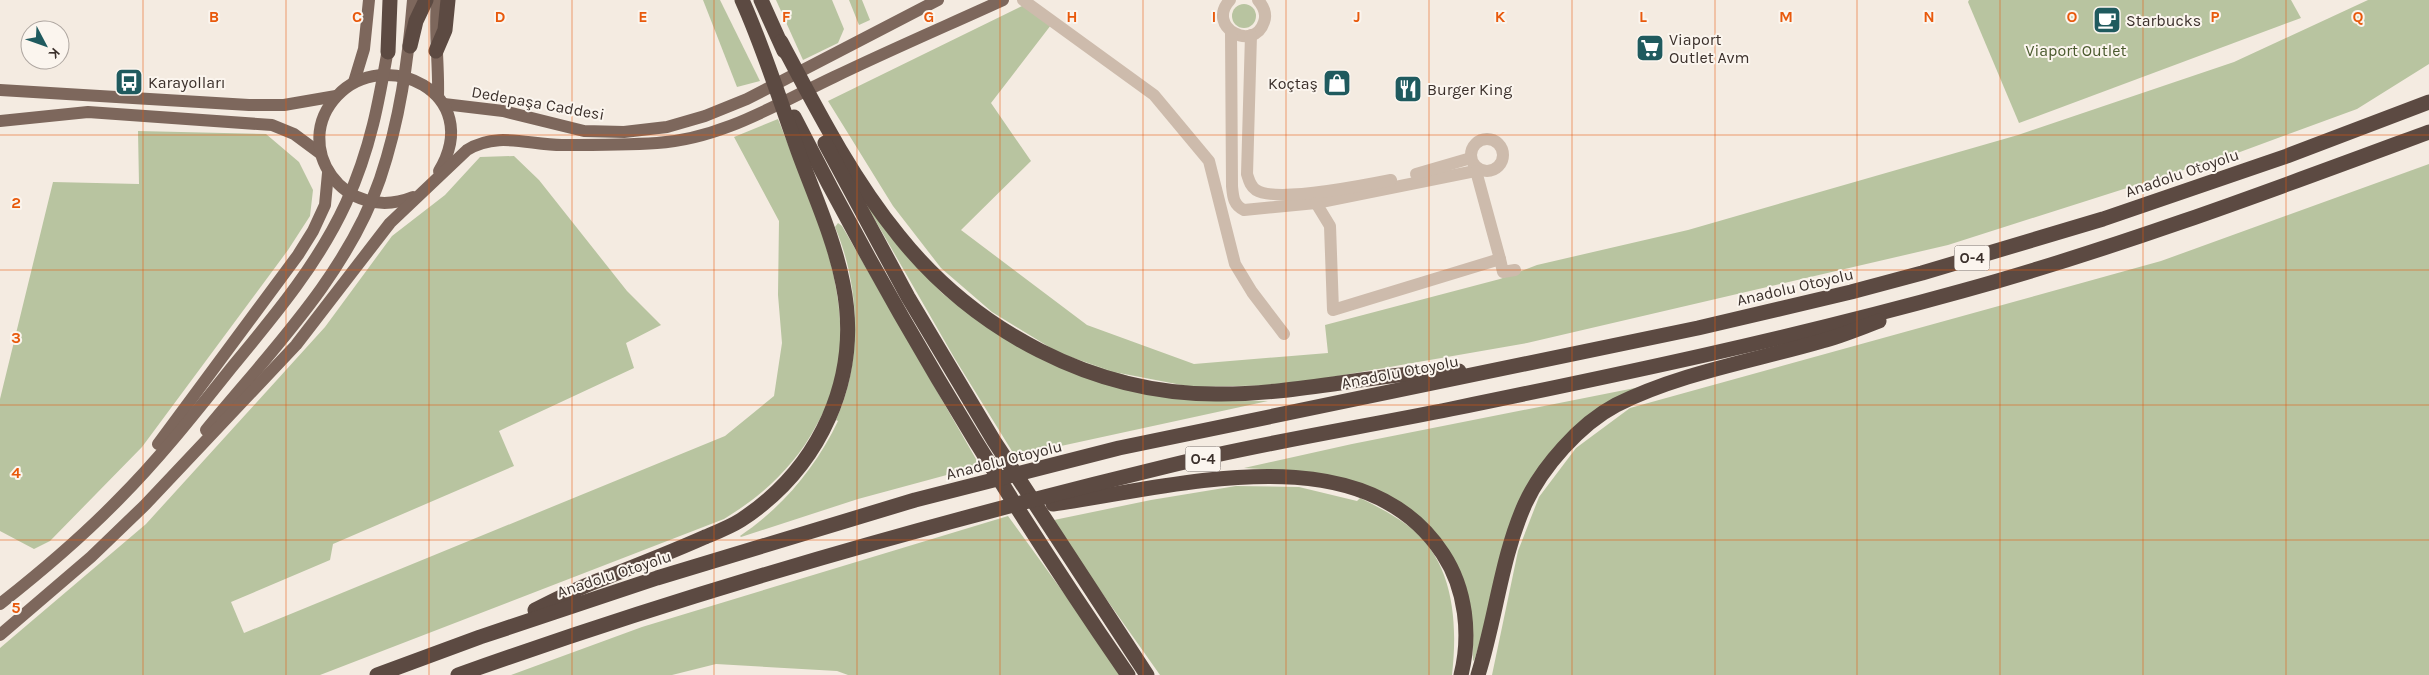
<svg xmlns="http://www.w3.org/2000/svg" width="2429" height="675" font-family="Karla,sans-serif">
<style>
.green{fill:#b8c4a0}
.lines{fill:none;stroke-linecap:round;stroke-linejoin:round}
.minor{stroke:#cdbbac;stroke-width:12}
.primary{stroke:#7d675c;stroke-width:12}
.motorway{stroke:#5c4a42;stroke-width:15}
.grid{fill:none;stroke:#e8590c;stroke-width:1;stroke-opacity:0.55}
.labels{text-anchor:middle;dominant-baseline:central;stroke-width:4;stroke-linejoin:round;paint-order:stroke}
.shield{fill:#fbf5ee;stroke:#756b66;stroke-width:1}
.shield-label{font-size:15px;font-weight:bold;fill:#3b302b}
.poi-label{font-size:16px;fill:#3b302b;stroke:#fbf5ee;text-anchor:start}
.park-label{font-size:16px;fill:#4a5a2e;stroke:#fbf5ee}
.street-label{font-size:16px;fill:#3b302b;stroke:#fbf5ee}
.grid-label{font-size:16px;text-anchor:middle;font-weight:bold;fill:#e8590c;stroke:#fbf5ee;stroke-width:4;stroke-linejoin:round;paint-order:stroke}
</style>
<rect width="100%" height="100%" fill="#f4ebe1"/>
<!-- green -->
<g class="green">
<polygon points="703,0 720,0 760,81 737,87"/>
<polygon points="776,0 832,0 844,29 838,43 803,60"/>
<polygon points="849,0 862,0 870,20 859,25"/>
<polygon points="1969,0 2291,0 2301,18 2019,123 1968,2"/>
<polygon points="2368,0 2429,0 2429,64 2357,109 2240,152 1948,245 1527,343 1286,385 1192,387 1114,372 1059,353 992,312 941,268 893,206 828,101 1024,5 1051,25 991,103 1031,161 961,230 1087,325 1194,364 1328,353 1325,325 1500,279 1537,265 1688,230 2018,135 2234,62"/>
<circle cx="1244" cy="16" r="12"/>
<path d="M 778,119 C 810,202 855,289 836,381 C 833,396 823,413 816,426 C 795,466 762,496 724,519 L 320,675 L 0,675 L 0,648 L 146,524 L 325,327 L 392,236 L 445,195 L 480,157 L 514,156 L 539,180 L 627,291 L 661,325 L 626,343 L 634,368 L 499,431 L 514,466 L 333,544 L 330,560 L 231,602 L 244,633 L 725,436 L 774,396 L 782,343 L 778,295 L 779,221 L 734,137 Z"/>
<polygon points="138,131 266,134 299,162 313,190 310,216 288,250 142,447 50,541 34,549 0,531 0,399 53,182 139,184"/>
<polygon points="2429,164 2429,675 1492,675 1518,551 1539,497 1576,448 1630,408 2161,261"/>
<polygon points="863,199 898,246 943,294 974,317 1006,338 1205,400 1268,401 1015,456 955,359"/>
<path d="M 838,223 L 842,226 L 980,466 L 858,499 L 741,537 L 740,536 C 783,507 816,467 838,421 L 836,420 C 863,361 860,286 835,227 Z"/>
<polygon points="1655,384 1629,394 1530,482 1474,661 1473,660 1471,611 1453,561 1435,532 1406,507 1380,492 1349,480 1308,472 1244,468 1352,444"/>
<path d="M 1236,486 L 1299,487 L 1357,501 L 1360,498 C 1376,506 1392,514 1407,525 C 1454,560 1458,621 1452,675 L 1160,675 L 1090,576 L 1054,520 L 1151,500 Z"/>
<polygon points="1008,516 1123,675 848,675 837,671 716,664 672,675 511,675 642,627"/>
</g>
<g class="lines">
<!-- minor -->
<g class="minor">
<polyline points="1023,0 1154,95 1209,161 1235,264 1252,292 1284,334"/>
<path d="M 1230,0 C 1205,27 1254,53 1264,22 C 1267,14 1264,7 1258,0"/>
<path d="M 1231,32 L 1232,186 C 1233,196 1233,205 1244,210 L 1316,203 L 1480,170"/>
<path d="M 1251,35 L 1247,174 C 1249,180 1250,186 1256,190 C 1276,203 1366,185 1391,180"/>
<circle cx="1487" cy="155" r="16"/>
<polyline points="1476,171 1500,259"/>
<polyline points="1416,174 1471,158"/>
<polyline points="1316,203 1330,226 1333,310 1500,259 1503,272 1515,270"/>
</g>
<!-- primary -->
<g class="primary">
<path d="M 437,0 C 434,32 439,64 438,96"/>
<polyline points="354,82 364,49 369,0"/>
<polyline points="0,90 249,105 284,105 336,96"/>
<polyline points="444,104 503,111 584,131 624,132 667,127 705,116 747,99 938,0"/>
<polyline points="0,121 88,112 272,125 294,134 321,154"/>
<path d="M 413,197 C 344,225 290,146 337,96 C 384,45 486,93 439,171"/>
<path d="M 206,430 C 269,353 347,275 380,179 C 400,120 408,61 413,0"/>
<polyline points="158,444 298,255 313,231 325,205 328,173"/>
<path d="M 0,604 C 42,571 82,537 119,499 C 160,458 196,412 232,367 C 275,315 318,264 346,203 C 371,148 379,101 389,43"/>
<path d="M 0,635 L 91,557 L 144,506 L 296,345 L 390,223 L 467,150 C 497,131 529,145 562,145 C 594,145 626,145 657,143 C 721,139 777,104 834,77 C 890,50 946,26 1003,0"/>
</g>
<!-- motorway -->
<g class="motorway">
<polyline points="761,0 784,51"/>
<path d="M 781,42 C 816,108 851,177 899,236 C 975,331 1093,394 1216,394 C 1298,395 1378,372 1459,371"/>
<polyline points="410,46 416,21 426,0"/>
<polyline points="436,51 445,30 448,0"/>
<polyline points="388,52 390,0"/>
<path d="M 794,117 C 892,310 1005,497 1128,675"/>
<polyline points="825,143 908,297 994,441 1147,675"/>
<path d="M 1053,504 C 1172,488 1362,430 1443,554 C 1466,589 1471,635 1461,675"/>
<path d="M 535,610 C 555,600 576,589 597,581 C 633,567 669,553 705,537 C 717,532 730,527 741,520 C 820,468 862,378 843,284 C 834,238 814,195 798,151 C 780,101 764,49 742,0"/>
<polyline points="377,675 480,637 657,578 915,500 1119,448 1698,328 1851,292 1922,273 2103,219 2287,156 2429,102"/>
<path d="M 458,675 C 691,592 928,524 1168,466 C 1261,443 1357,428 1451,409 C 1622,374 1793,338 1962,291 C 2121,247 2275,189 2429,132"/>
<path d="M 1478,675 C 1496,618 1501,558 1525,504 C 1542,467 1580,424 1616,405 C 1680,373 1753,361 1822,341 C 1841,336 1860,328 1879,321"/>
</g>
</g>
<!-- grid -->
<path class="grid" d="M 143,0 L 143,675M 286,0 L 286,675M 429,0 L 429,675M 572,0 L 572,675M 714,0 L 714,675M 857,0 L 857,675M 1000,0 L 1000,675M 1143,0 L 1143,675M 1286,0 L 1286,675M 1429,0 L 1429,675M 1572,0 L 1572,675M 1715,0 L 1715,675M 1857,0 L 1857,675M 2000,0 L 2000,675M 2143,0 L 2143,675M 2286,0 L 2286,675M 0,135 L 2429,135M 0,270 L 2429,270M 0,405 L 2429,405M 0,540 L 2429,540"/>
<!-- icons -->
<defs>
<symbol id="cafe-square" viewBox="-11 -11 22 22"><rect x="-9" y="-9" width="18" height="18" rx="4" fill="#1f5a5e" stroke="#fbf5ee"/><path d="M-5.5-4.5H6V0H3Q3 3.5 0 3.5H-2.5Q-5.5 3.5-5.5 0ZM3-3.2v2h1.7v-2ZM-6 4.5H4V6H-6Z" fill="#fff"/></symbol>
<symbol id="supermarket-square" viewBox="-11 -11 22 22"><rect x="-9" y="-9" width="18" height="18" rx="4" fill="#1f5a5e" stroke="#fbf5ee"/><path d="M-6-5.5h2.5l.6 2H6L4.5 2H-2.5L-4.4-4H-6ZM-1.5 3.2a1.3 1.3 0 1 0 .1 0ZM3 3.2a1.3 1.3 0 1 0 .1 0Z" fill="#fff"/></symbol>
<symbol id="bus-square" viewBox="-11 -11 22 22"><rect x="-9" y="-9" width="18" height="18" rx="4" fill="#1f5a5e" stroke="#fbf5ee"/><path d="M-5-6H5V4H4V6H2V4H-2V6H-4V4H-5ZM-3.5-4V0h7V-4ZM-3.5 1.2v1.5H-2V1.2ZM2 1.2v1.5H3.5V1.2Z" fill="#fff"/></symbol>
<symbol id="shop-square" viewBox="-11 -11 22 22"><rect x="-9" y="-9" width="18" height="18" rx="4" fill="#1f5a5e" stroke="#fbf5ee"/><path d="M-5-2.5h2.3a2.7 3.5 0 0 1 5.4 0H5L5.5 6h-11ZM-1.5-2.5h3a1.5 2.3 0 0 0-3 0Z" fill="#fff"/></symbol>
<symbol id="restaurant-square" viewBox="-11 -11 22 22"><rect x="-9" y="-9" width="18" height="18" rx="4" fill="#1f5a5e" stroke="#fbf5ee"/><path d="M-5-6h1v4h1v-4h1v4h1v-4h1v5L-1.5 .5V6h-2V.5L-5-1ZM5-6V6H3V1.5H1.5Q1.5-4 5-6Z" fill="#fff"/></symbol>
</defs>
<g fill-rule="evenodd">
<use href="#cafe-square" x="2091" y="4" width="32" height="32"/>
<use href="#supermarket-square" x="1634" y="32" width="32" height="32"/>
<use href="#bus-square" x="113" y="66" width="32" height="32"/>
<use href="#shop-square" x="1321" y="67" width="32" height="32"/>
<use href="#restaurant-square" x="1392" y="73" width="32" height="32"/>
</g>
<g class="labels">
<!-- shield labels -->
<g class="shield">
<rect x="1954.5" y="245.5" width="35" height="25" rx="4"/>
<rect x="1185.5" y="446.5" width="35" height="25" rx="4"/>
</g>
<g class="shield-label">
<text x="1972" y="258">O-4</text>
<text x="1203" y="459">O-4</text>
</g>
<!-- poi labels -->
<g class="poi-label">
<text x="2126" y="20">Starbucks</text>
<text x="1669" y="39">Viaport<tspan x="1669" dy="18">Outlet Avm</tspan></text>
<text x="148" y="82">Karayolları</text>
<text x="1318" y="83" text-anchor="end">Koçtaş</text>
<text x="1427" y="89">Burger King</text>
</g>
<!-- park labels -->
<g class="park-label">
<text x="2076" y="50">Viaport Outlet</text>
</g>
<!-- street labels -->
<g class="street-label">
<text transform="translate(538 103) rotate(10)">Dedepaşa Caddesi</text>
<text transform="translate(2182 173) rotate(-19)">Anadolu Otoyolu</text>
<text transform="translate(1795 287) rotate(-13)">Anadolu Otoyolu</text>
<text transform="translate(1400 372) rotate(-11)">Anadolu Otoyolu</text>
<text transform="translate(1004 460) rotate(-14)">Anadolu Otoyolu</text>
<text transform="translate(614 574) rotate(-18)">Anadolu Otoyolu</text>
</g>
</g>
<g class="grid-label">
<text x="214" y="22">B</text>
<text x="357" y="22">C</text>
<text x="500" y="22">D</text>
<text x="643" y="22">E</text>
<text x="786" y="22">F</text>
<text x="929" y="22">G</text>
<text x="1072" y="22">H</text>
<text x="1214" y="22">I</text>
<text x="1357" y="22">J</text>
<text x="1500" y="22">K</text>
<text x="1643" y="22">L</text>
<text x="1786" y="22">M</text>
<text x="1929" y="22">N</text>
<text x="2072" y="22">O</text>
<text x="2215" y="22">P</text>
<text x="2358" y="22">Q</text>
<text x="16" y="208">2</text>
<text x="16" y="343">3</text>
<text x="16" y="478">4</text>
<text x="16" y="613">5</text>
</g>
<!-- north arrow -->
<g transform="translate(45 45) rotate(131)"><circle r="24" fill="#fbf5ee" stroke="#aea6a0"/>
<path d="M0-4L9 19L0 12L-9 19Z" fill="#1f5a5e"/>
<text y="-8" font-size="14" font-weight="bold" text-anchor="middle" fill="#3b302b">K</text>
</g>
</svg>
